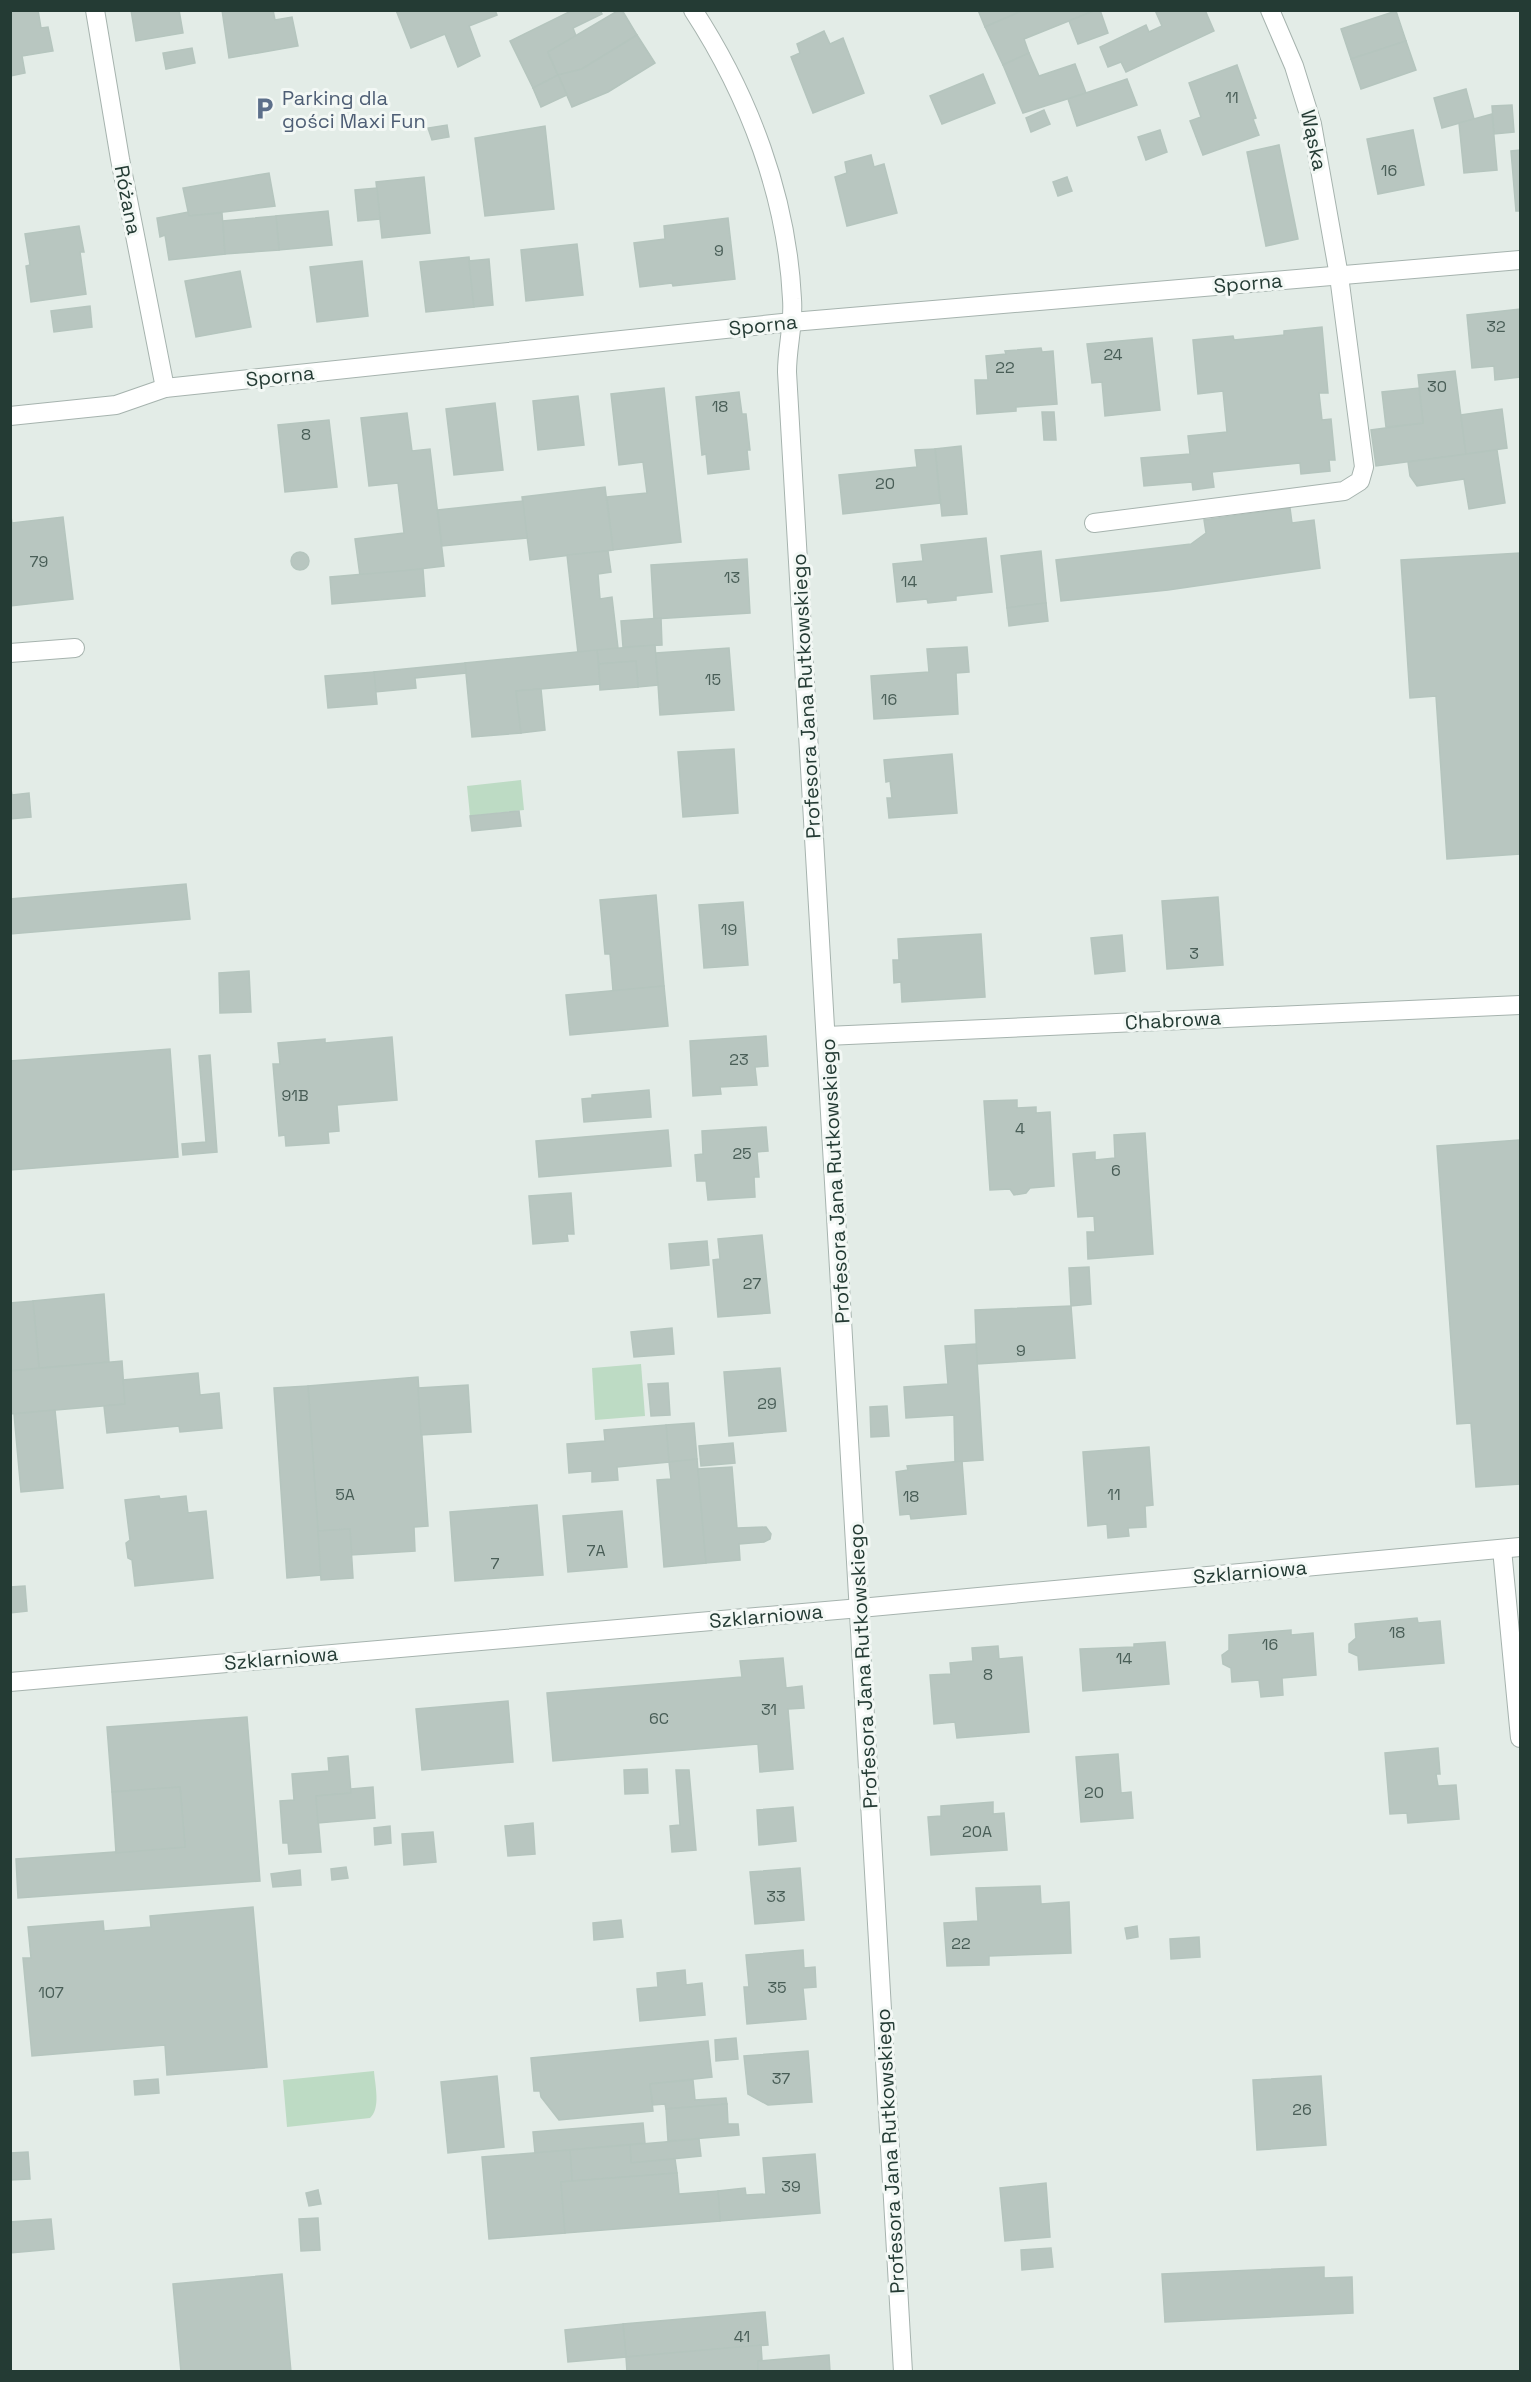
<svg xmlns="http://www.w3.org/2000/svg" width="1531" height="2382" font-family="'Space Grotesk',sans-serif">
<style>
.green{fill:#bddbc4}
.building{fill:#b8c6c0;stroke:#b5c5be;stroke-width:1.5}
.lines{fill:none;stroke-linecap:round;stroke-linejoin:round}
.service-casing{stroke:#a6b3ae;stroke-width:20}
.minor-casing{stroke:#a6b3ae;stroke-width:20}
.service{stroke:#fff;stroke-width:18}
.minor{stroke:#fff;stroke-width:18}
.labels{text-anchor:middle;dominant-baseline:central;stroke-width:6;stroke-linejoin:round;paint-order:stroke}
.number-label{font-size:16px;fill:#495e57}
.service-label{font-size:20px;fill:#4e5e75;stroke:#f3f8f5;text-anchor:start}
.street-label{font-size:20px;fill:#243b34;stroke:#f3f8f5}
</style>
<rect width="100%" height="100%" fill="#e3ece7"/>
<!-- green -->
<g class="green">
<polygon points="521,780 524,810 470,816 467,786"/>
<polygon points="641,1364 645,1416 595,1420 592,1368"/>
<path d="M 374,2071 C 375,2085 381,2108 370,2118 L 287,2127 L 283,2080 Z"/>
</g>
<!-- building -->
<g class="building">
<polygon points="10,10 38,10 41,28 48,27 53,51 22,56 25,73 10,76"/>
<polygon points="131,10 179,10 183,33 136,41"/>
<polygon points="222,10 273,10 275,20 292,17 298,46 229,58"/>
<polygon points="396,10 495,10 497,15 469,26 480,56 458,67 445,34 411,48"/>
<polygon points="573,10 600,10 602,14 573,28 576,36 548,52 558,75 533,88 510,41"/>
<polygon points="619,10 622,10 637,35 582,69 558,75 548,52"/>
<polygon points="978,10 1024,10 985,27"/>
<polygon points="1024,10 1096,10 1024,39 1029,53 1003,65 985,27"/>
<polygon points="1096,10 1100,10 1108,33 1078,44 1069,21"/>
<polygon points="1155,10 1205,10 1214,31 1126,72 1121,62 1108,67 1100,47 1146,25 1149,32 1162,26"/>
<polygon points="1396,11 1406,41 1351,59 1341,29"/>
<polygon points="824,31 830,44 843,38 864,93 813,113 791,57 800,53 797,44"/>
<polygon points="637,35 655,63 608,92 572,107 558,75 582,69"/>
<polygon points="1406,41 1416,70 1361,89 1351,59"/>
<polygon points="192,48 195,63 166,69 163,53"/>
<polygon points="1029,53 1039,76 1075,64 1086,93 1023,113 1003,65"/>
<polygon points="1237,65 1256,118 1253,119 1259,135 1203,155 1190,121 1201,117 1189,83"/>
<polygon points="983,74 995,103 942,124 930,96"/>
<polygon points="558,75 567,95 541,107 533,88"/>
<polygon points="1127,79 1137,105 1077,126 1068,99"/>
<polygon points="1466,89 1474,119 1442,128 1434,98"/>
<polygon points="1512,105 1514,132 1494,134 1492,106"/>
<polygon points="1044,110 1050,124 1031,132 1026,118"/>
<polygon points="1492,114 1497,170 1464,173 1459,123"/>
<polygon points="447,125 449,137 432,140 428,128"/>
<polygon points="545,126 554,209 485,216 475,138"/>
<polygon points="1160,130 1167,152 1146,160 1138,137"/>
<polygon points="1413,130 1424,185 1378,194 1367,139"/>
<polygon points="1279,145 1298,239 1266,246 1247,152"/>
<polygon points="1520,150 1520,211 1516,211 1511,151"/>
<polygon points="871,155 874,167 884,164 897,213 847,226 835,177 847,173 845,162"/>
<polygon points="269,173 275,206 189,216 183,188"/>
<polygon points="424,177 430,233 382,238 376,182"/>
<polygon points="1067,177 1072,191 1058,196 1053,182"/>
<polygon points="377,188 380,219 358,221 355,190"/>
<polygon points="328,211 332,245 279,250 276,216"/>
<polygon points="188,212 189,216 222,213 225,254 169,260 165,235 160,237 157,218"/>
<polygon points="276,216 279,250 225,254 223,221"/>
<polygon points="728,218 735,279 673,286 672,283 640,287 634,243 665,239 664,226"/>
<polygon points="79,226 84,252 80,252 86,294 31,302 26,266 30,265 25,234"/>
<polygon points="577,244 583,295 526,301 521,250"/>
<polygon points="469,257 474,307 426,312 420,262"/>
<polygon points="489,259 493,305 474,307 469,261"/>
<polygon points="362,261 368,316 317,322 310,267"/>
<polygon points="240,271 251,327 196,337 185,281"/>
<polygon points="90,306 92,327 54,332 51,311"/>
<polygon points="1520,309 1520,377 1495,380 1494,366 1472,368 1467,315"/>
<polygon points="1322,327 1328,393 1319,393 1322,420 1331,419 1335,460 1329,460 1330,471 1301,474 1300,463 1212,472 1214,487 1193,490 1192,482 1144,486 1141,458 1190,454 1188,436 1227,432 1223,391 1198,394 1193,340 1233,336 1234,340 1284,335 1284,331"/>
<polygon points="1152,338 1160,410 1105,416 1102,382 1092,383 1087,344"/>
<polygon points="1041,348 1042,352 1053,351 1057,404 1016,407 1016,411 977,414 975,380 988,380 986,356 1006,354 1005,351"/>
<polygon points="1455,371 1466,454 1376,466 1371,430 1423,423 1418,375"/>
<polygon points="664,388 681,542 613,550 607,497 647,493 643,462 619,465 611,394"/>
<polygon points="1419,388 1423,423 1386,427 1382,392"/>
<polygon points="739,392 742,414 746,414 750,450 747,450 749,469 708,474 706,454 702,455 696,397"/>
<polygon points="578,396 584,445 538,450 533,401"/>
<polygon points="495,403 503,470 454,475 446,409"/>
<polygon points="1502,409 1507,448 1466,454 1461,415"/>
<polygon points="1042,412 1054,412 1056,440 1044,440"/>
<polygon points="407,413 412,451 430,449 444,566 360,576 355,539 404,533 398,483 369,486 361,418"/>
<polygon points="329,420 337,487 285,492 278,425"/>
<polygon points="961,446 967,514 942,516 935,449"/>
<polygon points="935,449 940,503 843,514 839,475 917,467 915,450"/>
<polygon points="1497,450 1505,503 1469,509 1464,479 1417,486 1410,476 1408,462"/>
<polygon points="605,487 613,550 530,560 522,497"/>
<polygon points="523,501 527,538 442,546 438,510"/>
<polygon points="1290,508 1292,523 1314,520 1320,568 1168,590 1061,601 1056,560 1191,544 1206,533 1204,520"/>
<polygon points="10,510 12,523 63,517 73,599 10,606"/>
<polygon points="986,538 992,592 956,596 956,600 928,603 927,599 897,602 893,564 923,561 921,545"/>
<polygon points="608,551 611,572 598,574 600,599 612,597 618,648 578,653 567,555"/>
<polygon points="1041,551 1046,603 1007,608 1001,556"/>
<circle cx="300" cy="561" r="9"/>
<polygon points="1520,553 1520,854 1447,859 1436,696 1410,698 1401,560"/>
<polygon points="747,559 750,613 654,619 651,565"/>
<polygon points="423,569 425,596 332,604 330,577"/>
<polygon points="1046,603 1048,621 1009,626 1007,608"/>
<polygon points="661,618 662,645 623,647 621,621"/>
<polygon points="655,645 658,685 638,687 636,661 599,664 597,650"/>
<polygon points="967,647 969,672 956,673 958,714 874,719 871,676 929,672 927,649"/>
<polygon points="729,648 734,710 660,715 656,653"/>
<polygon points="597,650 600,684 516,691 521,733 472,737 465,663"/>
<polygon points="636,661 638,687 600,690 599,664"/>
<polygon points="465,663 466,673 415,678 416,688 375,692 374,672"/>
<polygon points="374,672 377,704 328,708 325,676"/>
<polygon points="541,689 545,730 521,733 516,691"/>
<polygon points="734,749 738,813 683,817 678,752"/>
<polygon points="952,754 957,813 889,818 887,798 892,798 890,781 886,782 884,760"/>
<polygon points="10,783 12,795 29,793 31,817 10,819"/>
<polygon points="519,811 521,826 472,831 470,816"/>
<polygon points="186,884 190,919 10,934 10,899"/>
<polygon points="656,895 664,986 613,991 610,954 605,954 600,900"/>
<polygon points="1218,897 1223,965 1167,969 1162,901"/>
<polygon points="743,902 748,965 704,968 699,905"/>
<polygon points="981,934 985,997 902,1002 901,982 894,983 893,960 899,960 898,939"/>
<polygon points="1122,935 1125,971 1095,974 1091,938"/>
<polygon points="249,971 251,1012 220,1013 219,973"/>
<polygon points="664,986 668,1026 570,1035 566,995"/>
<polygon points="766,1036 768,1066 755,1067 757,1085 720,1087 721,1094 693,1096 690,1041"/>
<polygon points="392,1037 397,1100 337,1105 339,1131 328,1132 329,1143 286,1146 285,1135 279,1136 273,1064 280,1064 278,1043 325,1039 325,1043"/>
<polygon points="170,1049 178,1157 10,1170 10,1061"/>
<polygon points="210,1055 217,1152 183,1155 182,1144 206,1142 199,1056"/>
<polygon points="649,1090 651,1117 584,1122 582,1099 592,1098 592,1095"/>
<polygon points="1017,1100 1017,1108 1036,1107 1036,1113 1050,1112 1054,1186 1030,1188 1026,1193 1014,1195 1010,1189 990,1190 984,1101"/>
<polygon points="766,1127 768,1151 757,1152 759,1177 754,1177 755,1197 708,1200 706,1181 697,1181 695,1155 703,1154 702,1131"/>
<polygon points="668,1130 671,1166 539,1177 536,1141"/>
<polygon points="1145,1133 1153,1254 1088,1259 1087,1232 1095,1232 1094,1216 1078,1217 1073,1154 1095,1152 1095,1160 1115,1158 1114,1135"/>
<polygon points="1519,1140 1520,1484 1476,1487 1471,1423 1457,1424 1437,1146"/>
<polygon points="571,1193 574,1234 567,1234 568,1241 533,1244 529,1196"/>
<polygon points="762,1235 770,1313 718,1317 713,1260 720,1259 718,1239"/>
<polygon points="707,1241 709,1265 671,1269 669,1244"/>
<polygon points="1089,1267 1091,1304 1071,1306 1069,1268"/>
<polygon points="104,1294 109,1362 39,1368 33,1301"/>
<polygon points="33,1301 39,1368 10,1371 10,1303"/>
<polygon points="1071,1306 1075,1358 977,1364 975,1310"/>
<polygon points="672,1328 674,1354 634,1357 631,1332"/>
<polygon points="976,1344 983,1460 955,1462 954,1415 906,1418 904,1387 948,1384 945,1346"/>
<polygon points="122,1361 125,1404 10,1414 10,1371"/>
<polygon points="780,1368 786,1431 729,1436 724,1372"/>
<polygon points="198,1373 200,1395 219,1393 222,1428 180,1432 179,1426 107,1433 104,1406 125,1404 123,1380"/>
<polygon points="418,1377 428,1526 414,1527 415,1551 351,1555 350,1529 318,1531 308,1386"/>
<polygon points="668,1383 670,1415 651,1416 648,1384"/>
<polygon points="468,1385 471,1432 421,1435 418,1388"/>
<polygon points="308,1386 321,1575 287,1578 274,1388"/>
<polygon points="887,1406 889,1436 871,1437 870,1407"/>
<polygon points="55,1410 63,1488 21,1492 14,1414"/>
<polygon points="694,1423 697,1459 669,1462 666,1425"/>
<polygon points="666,1425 669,1462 617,1467 618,1480 592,1482 592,1471 569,1473 567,1444 605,1441 604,1430"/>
<polygon points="733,1443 735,1463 701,1466 699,1446"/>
<polygon points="1149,1447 1153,1505 1145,1506 1146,1527 1128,1528 1129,1536 1108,1538 1107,1524 1088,1526 1083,1452"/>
<polygon points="697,1459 706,1563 664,1567 657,1480 671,1479 669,1462"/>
<polygon points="962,1461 966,1514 911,1519 910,1514 900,1515 896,1472 908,1470 907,1466"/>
<polygon points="732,1467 737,1528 766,1527 771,1534 770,1539 764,1542 739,1544 740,1560 706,1563 698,1469"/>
<polygon points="159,1496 160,1499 186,1496 188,1513 206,1511 213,1578 135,1586 132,1560 128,1558 126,1543 130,1540 125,1500"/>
<polygon points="537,1505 543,1575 455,1581 450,1512"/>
<polygon points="622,1511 627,1567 568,1572 563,1516"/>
<polygon points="350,1529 353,1578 321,1580 318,1531"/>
<polygon points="25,1586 27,1611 10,1613 10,1587"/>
<polygon points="1417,1618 1418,1623 1440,1621 1444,1663 1359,1670 1358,1656 1349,1652 1349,1644 1356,1638 1355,1624"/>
<polygon points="1291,1630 1291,1635 1313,1633 1316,1675 1282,1678 1283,1695 1261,1697 1259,1680 1232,1682 1231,1668 1223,1664 1222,1655 1229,1650 1229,1635"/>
<polygon points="1165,1642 1169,1684 1083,1691 1080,1649 1134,1647 1134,1644"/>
<polygon points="998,1646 999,1659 1022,1657 1029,1732 957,1738 955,1722 934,1724 930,1675 951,1674 950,1663 973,1661 972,1648"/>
<polygon points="783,1658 786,1688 802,1686 804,1708 788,1709 793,1769 760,1772 758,1744 553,1761 547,1693 742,1677 740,1661"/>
<polygon points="508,1701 513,1762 422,1770 416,1709"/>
<polygon points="247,1717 260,1881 18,1898 16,1859 185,1847 180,1787 112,1792 107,1727"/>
<polygon points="1438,1748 1440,1774 1436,1774 1438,1786 1456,1785 1459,1819 1408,1823 1407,1813 1390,1814 1385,1753"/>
<polygon points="1118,1754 1121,1793 1131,1792 1133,1818 1081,1822 1076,1757"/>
<polygon points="348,1756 351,1793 316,1796 321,1852 289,1854 288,1843 283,1843 280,1801 294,1800 292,1774 329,1771 328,1758"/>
<polygon points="647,1769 648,1793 625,1794 624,1770"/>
<polygon points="676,1770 689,1770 696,1850 672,1852 670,1826 680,1825"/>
<polygon points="180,1787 185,1847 116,1853 112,1792"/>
<polygon points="373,1787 375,1818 318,1823 316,1796 351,1793 351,1789"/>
<polygon points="993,1802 993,1814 1004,1813 1007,1850 931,1855 928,1817 941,1816 941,1806"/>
<polygon points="793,1807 796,1841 759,1845 757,1810"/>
<polygon points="533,1823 535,1854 508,1856 505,1826"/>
<polygon points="390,1826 391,1843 375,1845 374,1828"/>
<polygon points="433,1832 436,1862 404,1865 402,1834"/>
<polygon points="346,1867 348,1878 332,1880 331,1869"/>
<polygon points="800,1868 804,1920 755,1924 750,1872"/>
<polygon points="300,1870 301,1885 273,1887 271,1874"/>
<polygon points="1040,1886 1041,1904 1069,1902 1071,1953 989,1956 989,1965 947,1966 944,1923 978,1921 976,1888"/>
<polygon points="253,1907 267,2067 167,2075 165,2045 32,2056 23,1958 31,1958 28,1927 103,1921 104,1931 151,1927 150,1916"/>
<polygon points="621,1920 623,1937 594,1940 593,1923"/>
<polygon points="1137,1926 1138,1937 1127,1939 1125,1928"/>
<polygon points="1199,1937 1200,1957 1171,1959 1170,1939"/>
<polygon points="803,1950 804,1968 815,1967 816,1987 803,1988 806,2019 747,2024 744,1987 749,1987 746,1955"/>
<polygon points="685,1970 686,1985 702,1983 705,2015 640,2021 637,1989 658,1987 657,1973"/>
<polygon points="736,2038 738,2059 716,2061 715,2040"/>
<polygon points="708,2041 712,2077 650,2084 653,2111 559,2120 541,2097 540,2091 534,2091 531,2058"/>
<polygon points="808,2051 812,2102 768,2105 748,2094 744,2056"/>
<polygon points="497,2076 504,2147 448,2153 441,2082"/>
<polygon points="1321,2076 1326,2145 1257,2150 1253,2080"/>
<polygon points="158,2079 159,2093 135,2095 134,2081"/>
<polygon points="693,2080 695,2100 726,2098 727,2104 666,2109 665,2104 653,2105 650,2084"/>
<polygon points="727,2104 728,2124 738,2124 739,2135 668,2141 666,2109"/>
<polygon points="643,2123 645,2143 535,2153 533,2132"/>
<polygon points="699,2139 701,2156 631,2163 630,2145"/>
<polygon points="630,2145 631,2163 675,2159 677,2173 572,2181 570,2150"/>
<polygon points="570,2150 572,2181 561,2182 565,2233 489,2239 482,2157"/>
<polygon points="28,2152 30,2179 10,2180 10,2153"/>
<polygon points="815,2154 820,2213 720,2221 718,2191 745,2188 746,2195 766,2194 763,2158"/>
<polygon points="677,2173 679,2194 718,2191 720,2221 565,2233 561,2182"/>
<polygon points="1046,2183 1050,2237 1005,2241 1000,2188"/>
<polygon points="318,2190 321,2204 309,2206 306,2193"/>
<polygon points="318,2218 320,2250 301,2251 299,2219"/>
<polygon points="51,2219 54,2249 10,2253 10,2222"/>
<polygon points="1051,2248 1053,2267 1022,2270 1021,2250"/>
<polygon points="1324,2267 1324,2278 1352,2277 1353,2313 1165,2322 1162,2274"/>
<polygon points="282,2274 291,2372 181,2372 173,2284"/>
<polygon points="765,2312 768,2345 626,2357 623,2324"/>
<polygon points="623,2324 626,2357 568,2362 565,2330"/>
<polygon points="761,2345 762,2360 758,2361 758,2372 627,2372 626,2357"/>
<polygon points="829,2355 830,2372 758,2372 758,2361"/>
</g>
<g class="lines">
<defs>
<g id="service">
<polyline points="1094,523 1344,491 1360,481 1364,467 1339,276"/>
<polyline points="10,653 75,648"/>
</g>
<g id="minor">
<polyline points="95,10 120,159 165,388"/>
<path d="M 693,10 C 749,96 787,196 792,299 C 794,324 787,347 787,372 L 903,2372"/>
<polyline points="1270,10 1294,66 1312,124 1339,276"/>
<polyline points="10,416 116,405 165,388 792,322 1520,260"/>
<polyline points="826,1036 1520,1005"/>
<polyline points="1502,1549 1520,1738"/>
<polyline points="10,1682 860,1608 1520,1547"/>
</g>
</defs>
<!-- service casing -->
<use href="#service" class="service-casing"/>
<!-- minor casing -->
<use href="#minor" class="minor-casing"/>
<!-- service -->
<use href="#service" class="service"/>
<!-- minor -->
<use href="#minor" class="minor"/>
</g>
<!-- icons -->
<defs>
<symbol id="parking-bare" viewBox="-9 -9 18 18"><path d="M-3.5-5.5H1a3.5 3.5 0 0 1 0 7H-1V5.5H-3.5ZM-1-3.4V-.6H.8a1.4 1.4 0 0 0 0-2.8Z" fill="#5c6f8a" stroke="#f3f8f5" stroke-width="2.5" paint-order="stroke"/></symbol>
</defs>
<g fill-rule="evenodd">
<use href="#parking-bare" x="248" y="92" width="33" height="33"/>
</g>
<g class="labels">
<!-- number labels -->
<g class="number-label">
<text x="1232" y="97">11</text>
<text x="1389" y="170">16</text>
<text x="719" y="250">9</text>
<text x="1496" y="326">32</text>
<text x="1113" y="354">24</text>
<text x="1005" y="367">22</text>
<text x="1437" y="386">30</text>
<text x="720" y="406">18</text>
<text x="306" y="434">8</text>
<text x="885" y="483">20</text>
<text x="39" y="561">79</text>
<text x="732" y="577">13</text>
<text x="909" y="581">14</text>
<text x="713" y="679">15</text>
<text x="889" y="699">16</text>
<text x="729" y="929">19</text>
<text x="1194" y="953">3</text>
<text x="739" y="1059">23</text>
<text x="295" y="1095">91B</text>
<text x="1020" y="1128">4</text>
<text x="742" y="1153">25</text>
<text x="1116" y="1170">6</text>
<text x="752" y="1283">27</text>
<text x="1021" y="1350">9</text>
<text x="767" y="1403">29</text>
<text x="345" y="1494">5A</text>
<text x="1114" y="1494">11</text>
<text x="911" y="1496">18</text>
<text x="596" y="1550">7A</text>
<text x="495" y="1563">7</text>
<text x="1397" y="1632">18</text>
<text x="1270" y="1644">16</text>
<text x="1124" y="1658">14</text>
<text x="988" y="1674">8</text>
<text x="769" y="1709">31</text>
<text x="659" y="1718">6C</text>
<text x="1094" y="1792">20</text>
<text x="977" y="1831">20A</text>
<text x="776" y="1896">33</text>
<text x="961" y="1943">22</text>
<text x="777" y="1987">35</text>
<text x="51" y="1992">107</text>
<text x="781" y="2078">37</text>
<text x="1302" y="2109">26</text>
<text x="791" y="2186">39</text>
<text x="742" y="2336">41</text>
</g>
<!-- service labels -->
<g class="service-label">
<text x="282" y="98">Parking dla<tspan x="282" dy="23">gości Maxi Fun</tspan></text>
</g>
<!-- street labels -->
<g class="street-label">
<text transform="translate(1314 140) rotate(78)">Wąska</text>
<text transform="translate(128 200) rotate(79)">Różana</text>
<text transform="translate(1248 283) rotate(-5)">Sporna</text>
<text transform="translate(763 325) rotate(-6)">Sporna</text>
<text transform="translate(280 376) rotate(-6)">Sporna</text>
<text transform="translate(806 696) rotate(-93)">Profesora Jana Rutkowskiego</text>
<text transform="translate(1173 1020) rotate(-3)">Chabrowa</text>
<text transform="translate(835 1181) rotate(-93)">Profesora Jana Rutkowskiego</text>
<text transform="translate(1250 1572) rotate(-5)">Szklarniowa</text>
<text transform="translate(766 1616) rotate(-5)">Szklarniowa</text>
<text transform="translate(281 1658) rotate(-5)">Szklarniowa</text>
<text transform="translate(863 1666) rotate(-93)">Profesora Jana Rutkowskiego</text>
<text transform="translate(890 2151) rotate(-93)">Profesora Jana Rutkowskiego</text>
</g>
</g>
<!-- border -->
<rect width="1531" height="2382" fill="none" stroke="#243b34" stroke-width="24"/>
</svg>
